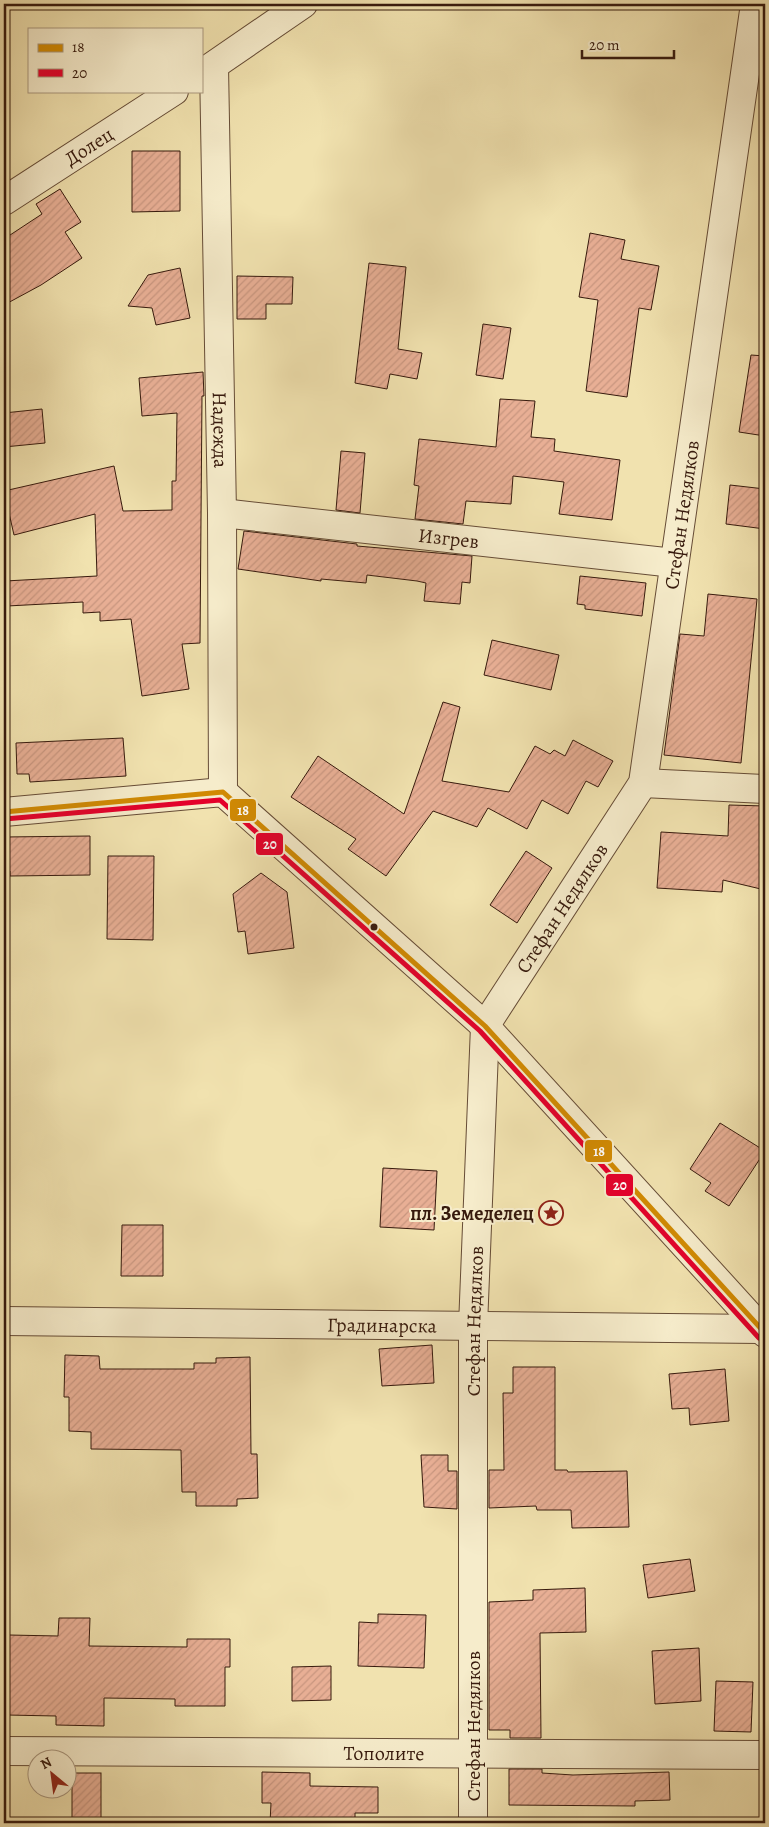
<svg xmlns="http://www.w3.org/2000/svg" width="769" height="1827" font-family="Alegreya,serif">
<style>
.building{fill:url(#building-hatch);stroke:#371a0d}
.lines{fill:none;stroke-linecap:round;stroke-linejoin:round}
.minor-casing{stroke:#664c36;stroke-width:30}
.minor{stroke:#f6eccb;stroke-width:28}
.bus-1-casing{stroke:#f6eccb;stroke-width:9}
.bus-2-casing{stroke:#f6eccb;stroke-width:9}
.bus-1{stroke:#d18a03;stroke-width:5}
.bus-2{stroke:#e4002b;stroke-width:5}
.bus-dot{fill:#371a0d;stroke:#f6eccb;stroke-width:2}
.labels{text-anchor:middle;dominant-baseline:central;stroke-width:4;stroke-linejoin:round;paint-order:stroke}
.street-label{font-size:20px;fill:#371a0d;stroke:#f6eccb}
.poi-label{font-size:20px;font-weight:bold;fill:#371a0d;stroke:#f6eccb;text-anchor:end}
.line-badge{stroke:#f6eccb;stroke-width:2}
.badge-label{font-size:14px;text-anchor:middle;font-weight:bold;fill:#fff}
</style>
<defs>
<pattern id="building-hatch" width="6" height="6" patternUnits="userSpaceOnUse" patternTransform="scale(1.25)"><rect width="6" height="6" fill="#e8af95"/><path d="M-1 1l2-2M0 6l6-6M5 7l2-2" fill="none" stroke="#c8967f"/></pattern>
</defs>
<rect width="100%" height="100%" fill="#f1e2af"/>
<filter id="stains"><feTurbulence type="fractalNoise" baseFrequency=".004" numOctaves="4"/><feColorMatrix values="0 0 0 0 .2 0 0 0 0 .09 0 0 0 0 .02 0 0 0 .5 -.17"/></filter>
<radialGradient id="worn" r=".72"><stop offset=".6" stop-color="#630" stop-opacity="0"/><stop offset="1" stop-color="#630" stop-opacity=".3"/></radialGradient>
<!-- building -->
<g class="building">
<polygon points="132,151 180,151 180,211 132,212"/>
<polygon points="60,189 81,222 65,232 82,258 41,285 4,305 4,239 42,214 36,204"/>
<polygon points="590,233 625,240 621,259 659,266 651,310 639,308 627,397 586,391 598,300 579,297"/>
<polygon points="369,263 406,267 398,349 422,353 417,379 390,374 387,389 355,383"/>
<polygon points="180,268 190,318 156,325 152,308 128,306 148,275"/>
<polygon points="237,276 293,277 292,304 266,304 266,319 237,319"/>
<polygon points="483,324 511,328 503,379 476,375"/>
<polygon points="751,355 765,356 765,436 739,432"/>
<polygon points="203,372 204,396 202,396 200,643 182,644 189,689 142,696 131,619 100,621 100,612 83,613 83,602 7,606 5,581 97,576 95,514 14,535 4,491 114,466 123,511 172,510 172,481 176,481 177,413 142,416 139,378"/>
<polygon points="500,399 535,401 531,437 555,439 554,451 620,460 612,520 559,514 564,482 513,476 511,504 466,501 463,524 415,519 419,486 414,485 419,439 496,447"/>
<polygon points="42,409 45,443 4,447 4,413"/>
<polygon points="341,451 365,453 360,513 336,510"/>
<polygon points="730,485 765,489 765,529 726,524"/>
<polygon points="244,531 357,544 357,546 472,556 470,583 462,582 460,604 424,601 426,583 417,581 367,575 366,583 321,579 321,581 238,569"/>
<polygon points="580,576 646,583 642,616 585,609 585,605 577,604"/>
<polygon points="708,594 757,599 741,763 664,755 680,634 704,636"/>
<polygon points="492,640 559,655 551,690 484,675"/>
<polygon points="443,702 460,707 442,781 509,792 535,746 550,754 554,750 565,756 573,740 613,761 598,787 586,781 568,814 542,800 527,829 488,808 477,827 433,811 386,876 348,849 356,839 291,797 318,756 404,814"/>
<polygon points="123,738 126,776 30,782 29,774 17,774 16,743"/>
<polygon points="729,805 765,806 765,890 723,880 722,892 657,888 661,832 728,836"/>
<polygon points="90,836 90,875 10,876 10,871 4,871 4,837"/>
<polygon points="526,851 552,868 517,923 490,905"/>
<polygon points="108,856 154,856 153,940 107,939"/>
<polygon points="261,873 287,892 294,948 248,954 245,931 238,932 233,894"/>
<polygon points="720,1123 765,1151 729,1206 705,1191 711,1183 690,1169"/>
<polygon points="383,1168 437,1171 434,1230 380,1227"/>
<polygon points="122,1225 163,1225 163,1276 121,1276"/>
<polygon points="432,1345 434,1383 382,1386 379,1349"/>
<polygon points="65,1355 99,1356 100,1369 194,1369 194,1363 216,1363 216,1358 250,1357 251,1454 257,1454 258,1498 237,1499 237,1506 196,1506 196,1492 182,1492 181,1450 91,1449 91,1432 69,1431 69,1397 64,1397"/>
<polygon points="513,1367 555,1367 555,1470 567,1470 568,1472 627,1471 629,1527 572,1528 571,1510 537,1510 536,1506 489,1508 489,1470 504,1470 503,1393 513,1393"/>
<polygon points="725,1369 729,1421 690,1425 689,1408 672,1409 669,1374"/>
<polygon points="421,1455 448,1455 448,1471 457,1471 457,1509 424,1507"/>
<polygon points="690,1559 695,1591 648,1598 643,1565"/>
<polygon points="585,1588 586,1632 540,1633 541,1738 510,1738 510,1730 489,1730 489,1602 533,1600 533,1590"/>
<polygon points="378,1614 426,1615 424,1668 358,1666 359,1622 378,1623"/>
<polygon points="59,1618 90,1618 89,1646 187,1647 187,1639 230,1639 230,1667 225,1667 225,1706 175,1706 175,1699 104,1698 104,1726 56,1725 56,1716 7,1715 9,1635 58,1636"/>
<polygon points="699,1648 701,1701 655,1704 652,1651"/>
<polygon points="331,1666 331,1700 292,1701 292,1667"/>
<polygon points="716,1681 753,1682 751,1732 714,1731"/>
<polygon points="509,1769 542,1769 542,1773 573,1775 669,1772 670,1800 635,1801 635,1806 509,1805"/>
<polygon points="262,1772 310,1773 310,1786 378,1787 378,1813 355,1813 355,1823 270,1823 271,1803 262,1803"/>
<rect x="72" y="1773" width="29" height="50"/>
</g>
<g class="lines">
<defs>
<g id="minor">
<path id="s1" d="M 214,66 L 222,513 L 223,792"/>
<polyline points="201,74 303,4"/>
<path id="s2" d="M 4,201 L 174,91"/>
<path id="s3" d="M 222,513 L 674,563"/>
<polyline points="643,783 765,789"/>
<polyline points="4,812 223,792 485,1026 765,1333"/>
<path id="s4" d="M 4,1321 L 760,1329"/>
<path id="s5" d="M 4,1751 L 765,1755"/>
<path id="s6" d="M 473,1823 L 473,1326 L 485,1026 L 643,783 L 755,4"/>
</g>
</defs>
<!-- minor casing -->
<use href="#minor" class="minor-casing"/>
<!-- minor -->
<use href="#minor" class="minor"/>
<defs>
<polyline id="bus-1" points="4,812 223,792 485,1026 765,1333"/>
<polyline id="bus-2" points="5,819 220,800 480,1031 759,1338"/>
</defs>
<!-- bus-1 casing -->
<use href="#bus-1" class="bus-1-casing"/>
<!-- bus-2 casing -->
<use href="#bus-2" class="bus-2-casing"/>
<!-- bus-1 -->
<use href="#bus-1" class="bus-1"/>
<!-- bus-2 -->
<use href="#bus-2" class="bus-2"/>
</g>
<!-- icons -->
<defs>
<symbol id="sight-ring" viewBox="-11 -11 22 22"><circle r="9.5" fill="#f6eccb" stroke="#8f2418" stroke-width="1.5"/><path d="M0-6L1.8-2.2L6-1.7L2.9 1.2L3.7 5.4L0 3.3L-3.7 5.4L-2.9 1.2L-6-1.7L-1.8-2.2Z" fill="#8f2418"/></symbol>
</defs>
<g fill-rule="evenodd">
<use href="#sight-ring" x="537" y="1199" width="28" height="28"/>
</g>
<!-- markers -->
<circle class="bus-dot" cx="374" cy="927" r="4.5"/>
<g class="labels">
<!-- street labels -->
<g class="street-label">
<text stroke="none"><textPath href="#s2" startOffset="101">Долец</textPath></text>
<text stroke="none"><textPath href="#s1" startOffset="364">Надежда</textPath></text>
<text stroke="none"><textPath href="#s6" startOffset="1358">Стефан Недялков</textPath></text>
<text stroke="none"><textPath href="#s3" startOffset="228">Изгрев</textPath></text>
<text stroke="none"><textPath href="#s6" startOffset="938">Стефан Недялков</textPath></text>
<text stroke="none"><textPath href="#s6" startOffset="502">Стефан Недялков</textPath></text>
<text stroke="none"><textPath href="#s4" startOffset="378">Градинарска</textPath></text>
<text transform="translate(473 1726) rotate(-90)">Стефан Недялков</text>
<text stroke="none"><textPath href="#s5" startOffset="380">Тополите</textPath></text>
</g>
<!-- poi labels -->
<g class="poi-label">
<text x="534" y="1213">пл. Земеделец</text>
</g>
</g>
<g class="line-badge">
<rect x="229" y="798" width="28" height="24" rx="5" fill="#d18a03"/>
<rect x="255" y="832" width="29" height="24" rx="5" fill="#e4002b"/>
<rect x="584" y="1139" width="29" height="24" rx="5" fill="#d18a03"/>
<rect x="605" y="1173" width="29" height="24" rx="5" fill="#e4002b"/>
</g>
<g class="badge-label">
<text x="243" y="815">18</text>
<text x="270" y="849">20</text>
<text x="599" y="1156">18</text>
<text x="620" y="1190">20</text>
</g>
<!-- margin -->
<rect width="769" height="1827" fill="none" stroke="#f1e2af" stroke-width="20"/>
<rect x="5" y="5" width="759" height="1817" fill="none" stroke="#371a0d" stroke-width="2.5"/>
<rect x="10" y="10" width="749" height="1807" fill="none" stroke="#371a0d"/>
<!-- legend -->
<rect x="28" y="28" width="175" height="65" fill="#f6eccb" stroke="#aa987f"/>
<rect x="38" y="44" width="25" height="8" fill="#d18a03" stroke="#aa987f"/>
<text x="72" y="52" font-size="15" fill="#371a0d">18</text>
<rect x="38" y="69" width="25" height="8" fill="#e4002b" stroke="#aa987f"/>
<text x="72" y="78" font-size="15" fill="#371a0d">20</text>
<!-- north arrow -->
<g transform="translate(52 1774) rotate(331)"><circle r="24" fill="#f6eccb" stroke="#aa987f"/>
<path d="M0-4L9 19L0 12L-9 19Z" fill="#8f2418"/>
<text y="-8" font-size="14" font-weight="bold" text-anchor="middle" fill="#371a0d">N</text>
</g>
<!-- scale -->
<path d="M582 50v8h92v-8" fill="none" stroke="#371a0d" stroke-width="2.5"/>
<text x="589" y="50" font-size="15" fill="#371a0d" stroke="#f6eccb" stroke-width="4" paint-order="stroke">20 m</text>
<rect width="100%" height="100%" filter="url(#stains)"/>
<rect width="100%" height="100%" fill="url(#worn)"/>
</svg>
